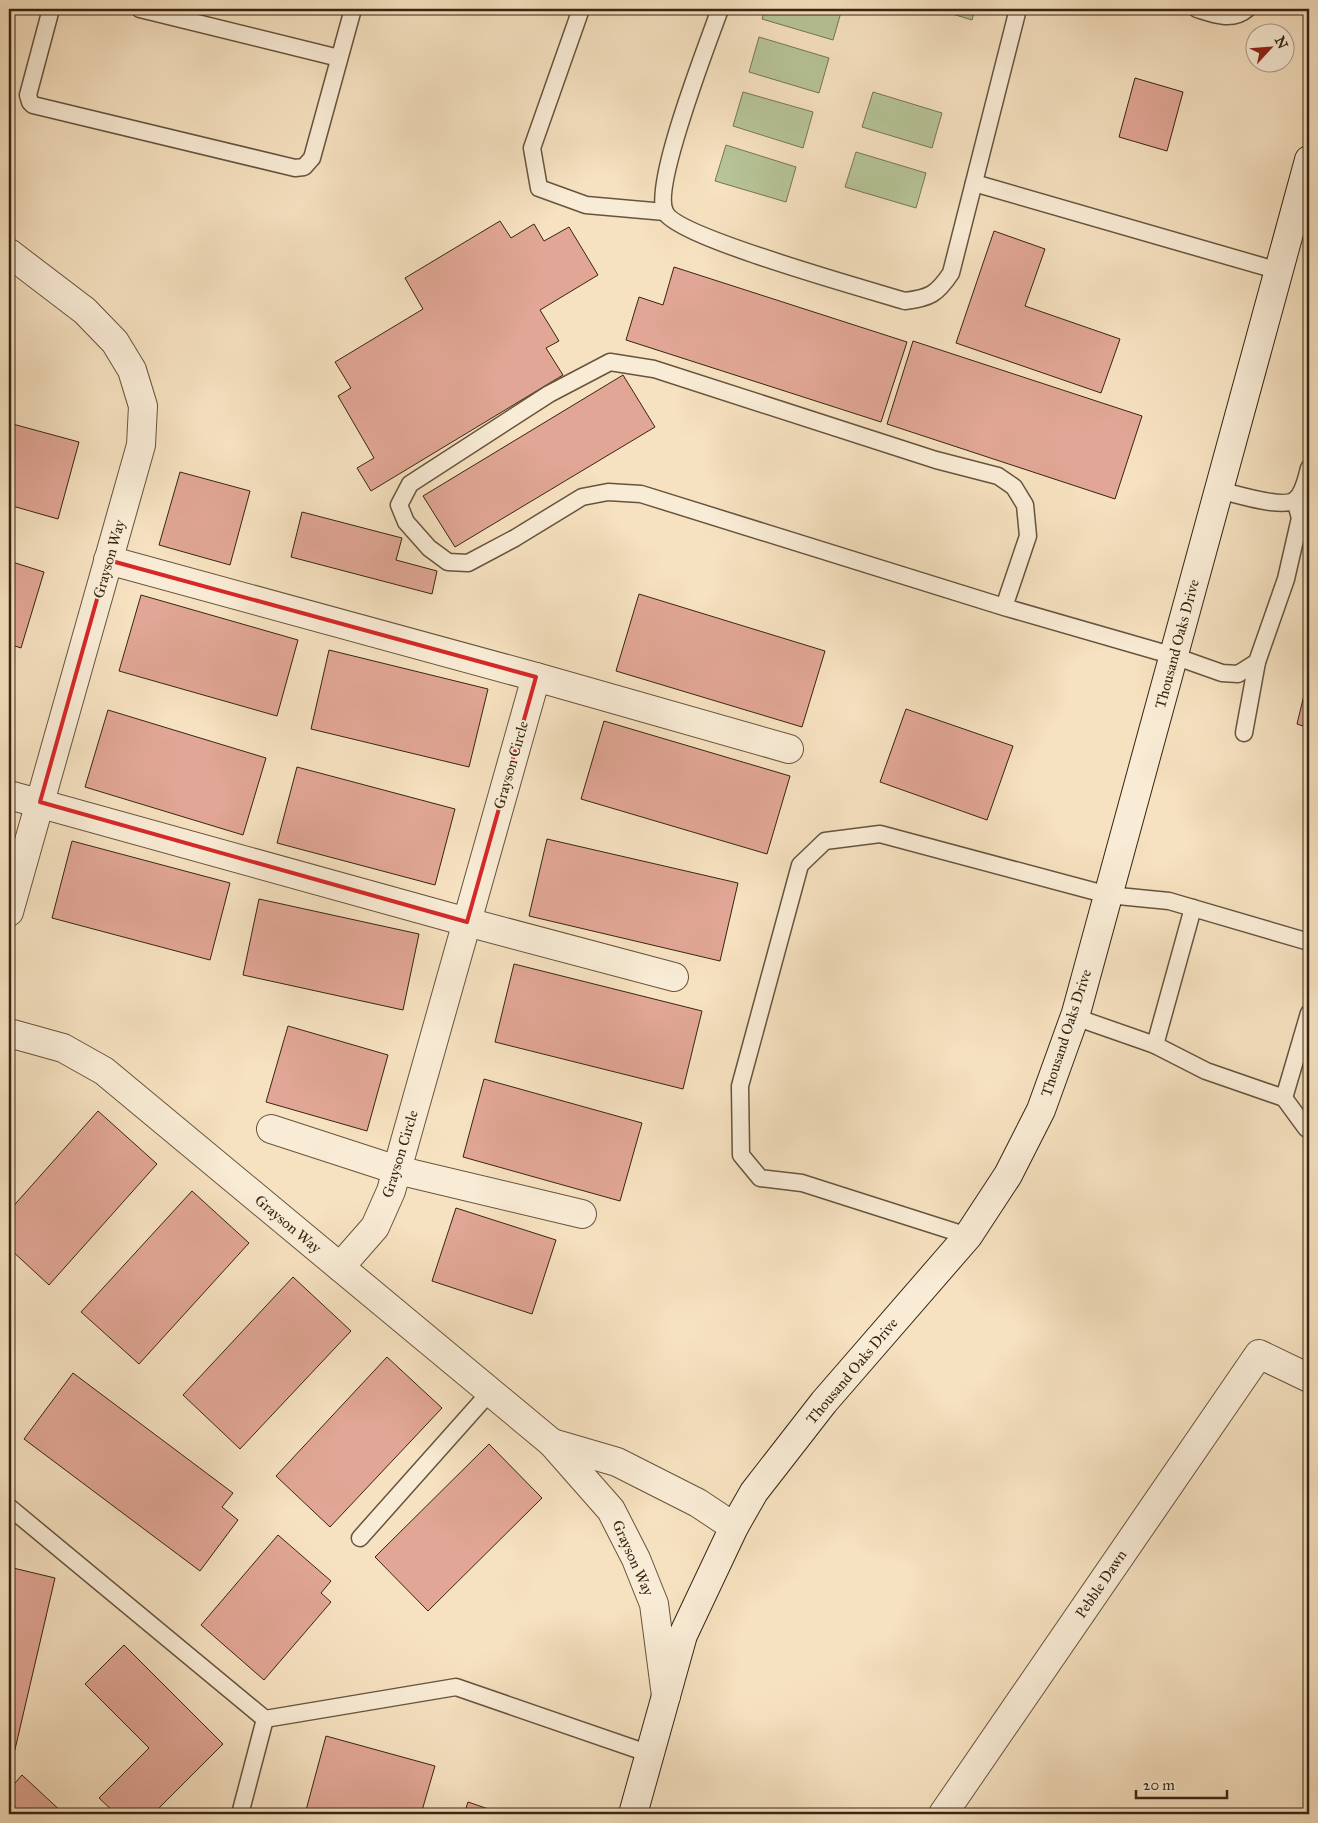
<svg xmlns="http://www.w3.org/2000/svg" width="1318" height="1823" font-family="'IM FELL Great Primer',serif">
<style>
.green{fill:#b6c497;stroke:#767454}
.building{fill:#e1a695;stroke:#372511}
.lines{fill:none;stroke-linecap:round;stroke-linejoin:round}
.service-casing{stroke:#67543d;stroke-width:19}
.minor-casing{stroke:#67543d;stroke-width:30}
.secondary-casing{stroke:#372511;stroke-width:30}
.service{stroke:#f9ecd6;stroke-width:16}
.minor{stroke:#f9ecd6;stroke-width:28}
.secondary{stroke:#f9ecd6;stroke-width:28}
.marked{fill:none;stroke:#d62828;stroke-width:4;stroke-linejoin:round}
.labels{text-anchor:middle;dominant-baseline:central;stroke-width:4;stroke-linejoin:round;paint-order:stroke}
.street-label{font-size:15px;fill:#372511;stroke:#f9ecd6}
</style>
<rect width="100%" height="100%" fill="#f6e1c0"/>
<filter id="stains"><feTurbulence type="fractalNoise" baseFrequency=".004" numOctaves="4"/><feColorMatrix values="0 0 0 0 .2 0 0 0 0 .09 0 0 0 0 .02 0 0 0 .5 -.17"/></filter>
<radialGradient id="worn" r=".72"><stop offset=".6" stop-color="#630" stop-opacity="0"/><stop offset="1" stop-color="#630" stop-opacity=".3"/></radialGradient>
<!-- green -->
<g class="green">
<polygon points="765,9 842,9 833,40 762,19"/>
<polygon points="936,9 975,9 972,20"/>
<polygon points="759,37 829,58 819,93 749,72"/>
<polygon points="743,92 813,112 803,148 733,126"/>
<polygon points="873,92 942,113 932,148 862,127"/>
<polygon points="726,145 796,167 786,202 715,181"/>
<polygon points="856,152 926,173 916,208 845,187"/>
</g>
<!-- building -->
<g class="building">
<polygon points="1135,78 1183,92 1167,151 1119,137"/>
<polygon points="500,221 511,238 534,224 544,241 569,227 598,275 540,310 559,341 546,348 563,375 371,491 357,468 374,458 338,396 351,388 335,362 423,309 405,278"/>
<polygon points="994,231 1045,249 1025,306 1120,339 1101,393 956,343"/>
<polygon points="674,267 907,342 881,422 626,340 639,297 663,305"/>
<polygon points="913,341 1142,416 1115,499 887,424"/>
<polygon points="623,375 655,427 455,547 423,496"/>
<polygon points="9,423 79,442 58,519 9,505"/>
<polygon points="180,472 250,491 230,565 159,545"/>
<polygon points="302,512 402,538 396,560 437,571 432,594 291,557"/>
<polygon points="9,561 44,572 21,648 9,644"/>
<polygon points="639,594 825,651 802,727 616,671"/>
<polygon points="141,595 298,640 277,716 119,671"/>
<polygon points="329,650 488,689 469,767 311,729"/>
<polygon points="1309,674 1309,728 1297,724"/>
<polygon points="906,709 1013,746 987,820 880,782"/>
<polygon points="108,710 266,758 243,835 85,787"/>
<polygon points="604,721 790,776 767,854 581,799"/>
<polygon points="297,767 455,809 435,885 277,843"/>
<polygon points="547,839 738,883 720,961 529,916"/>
<polygon points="72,841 230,883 210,960 52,918"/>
<polygon points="259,899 419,934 403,1010 243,975"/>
<polygon points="514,964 702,1011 683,1089 495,1042"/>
<polygon points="288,1026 388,1055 367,1131 266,1102"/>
<polygon points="484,1079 642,1123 620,1201 463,1157"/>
<polygon points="98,1111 157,1164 49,1285 9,1248 9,1211"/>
<polygon points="192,1191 249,1243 139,1364 81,1312"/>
<polygon points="456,1208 556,1240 532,1314 432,1281"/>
<polygon points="293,1277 351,1331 240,1449 183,1395"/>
<polygon points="387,1357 442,1408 330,1527 276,1476"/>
<polygon points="73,1373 233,1493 222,1507 238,1520 200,1571 24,1439"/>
<polygon points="489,1444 542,1498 428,1611 375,1557"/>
<polygon points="278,1535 331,1581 321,1593 331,1602 264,1680 201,1625"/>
<polygon points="9,1567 55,1578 9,1775"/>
<polygon points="124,1645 223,1744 153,1814 116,1814 99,1798 149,1748 85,1684"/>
<polygon points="326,1736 435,1766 421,1814 305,1814"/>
<polygon points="22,1775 64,1814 9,1814 9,1790"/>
<polygon points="468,1802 503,1814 464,1814"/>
</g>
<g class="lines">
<defs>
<g id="service">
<polyline points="51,9 28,95 30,102 33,105 295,168 304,167 312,158 353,9"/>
<polyline points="140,9 339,58"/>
<polyline points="581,9 532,148 539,188 586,205 665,212"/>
<path d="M 720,9 C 708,43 652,185 665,212 C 677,237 869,290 905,301 C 930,298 937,294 951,273 L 1018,9"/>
<path d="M 1197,9 C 1213,14 1232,22 1247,9"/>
<polyline points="974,183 1279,271"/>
<path d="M 1219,490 C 1235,494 1283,509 1295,500 C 1304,493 1306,479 1309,468"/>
<polyline points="1004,607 1028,536 1025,505 1014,487 998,476 936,460 654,369 610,362 549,394 410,484 399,505 406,522 429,548 448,562 468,563 515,538 582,497 608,492 641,494 1004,607 1174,656 1222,673 1238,674 1257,662 1286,579 1300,518 1295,500"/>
<polyline points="1244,733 1257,662"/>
<polyline points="1193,908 1155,1045 1206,1071 1284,1098 1309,1013"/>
<polyline points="1075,1017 1155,1045"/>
<polyline points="1284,1098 1306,1128 1309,1130"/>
<polyline points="968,1236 802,1183 760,1178 741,1155 740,1086 800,865 825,841 880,834 1108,895 1169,901 1309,942"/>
<polyline points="9,1507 265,1719 456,1687 650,1754"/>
<polyline points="360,1538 490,1392"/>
<polyline points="240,1814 265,1719"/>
</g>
<g id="minor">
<polyline points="9,253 85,311 115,342 132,370 143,406 141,445 9,912"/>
<polyline points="108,560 536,677 391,1191 375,1227 340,1267"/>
<polyline points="536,677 789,749"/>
<polyline points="9,795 467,922 674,977"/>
<polyline points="9,1033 63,1048 104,1071 552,1443 611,1510 636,1559 654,1604 666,1696"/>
<polyline points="271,1129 397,1170 582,1214"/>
<polyline points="552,1443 617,1462 698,1503 734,1527"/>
<polyline points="943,1814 1259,1354 1309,1378"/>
</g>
<polyline id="secondary" points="633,1814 683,1635 734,1527 754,1492 824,1402 968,1236 1008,1175 1041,1110 1076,1013 1309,160"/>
</defs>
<!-- service casing -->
<use href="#service" class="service-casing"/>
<!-- minor casing -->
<use href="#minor" class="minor-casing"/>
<!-- secondary casing -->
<use href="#secondary" class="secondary-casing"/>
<!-- service -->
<use href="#service" class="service"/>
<!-- minor -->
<use href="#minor" class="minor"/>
<!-- secondary -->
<use href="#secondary" class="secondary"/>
</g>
<!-- marked area -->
<path class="marked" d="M 108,560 L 536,677 L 467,922 L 40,802 Z"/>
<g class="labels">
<!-- street labels -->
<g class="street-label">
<text transform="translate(109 559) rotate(-74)">Grayson Way</text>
<text transform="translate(1177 644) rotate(-75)">Thousand Oaks Drive</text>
<text transform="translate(511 765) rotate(-74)">Grayson Circle</text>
<text transform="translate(1066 1033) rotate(-72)">Thousand Oaks Drive</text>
<text transform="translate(400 1154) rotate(-73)">Grayson Circle</text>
<text transform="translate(288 1224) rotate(40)">Grayson Way</text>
<text transform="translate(852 1371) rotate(-50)">Thousand Oaks Drive</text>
<text transform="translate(633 1558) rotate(66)">Grayson Way</text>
<text transform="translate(1101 1584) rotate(-56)">Pebble Dawn</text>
</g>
</g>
<!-- margin -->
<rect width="1318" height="1823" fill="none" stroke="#f6e1c0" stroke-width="30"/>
<rect x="10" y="10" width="1298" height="1803" fill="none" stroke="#372511" stroke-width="2.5"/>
<rect x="15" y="15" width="1288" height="1793" fill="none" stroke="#372511"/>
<!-- north arrow -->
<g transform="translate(1270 48) rotate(64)"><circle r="24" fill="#f9ecd6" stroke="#ab9c87"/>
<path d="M0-4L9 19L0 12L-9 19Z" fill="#8f2418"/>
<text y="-8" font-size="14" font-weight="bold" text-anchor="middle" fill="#372511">N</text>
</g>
<!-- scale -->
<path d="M1136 1790v8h91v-8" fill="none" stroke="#372511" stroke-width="2.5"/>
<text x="1143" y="1790" font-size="15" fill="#372511" stroke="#f9ecd6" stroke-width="4" paint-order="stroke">20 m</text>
<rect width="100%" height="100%" filter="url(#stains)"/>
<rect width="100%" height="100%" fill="url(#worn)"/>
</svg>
